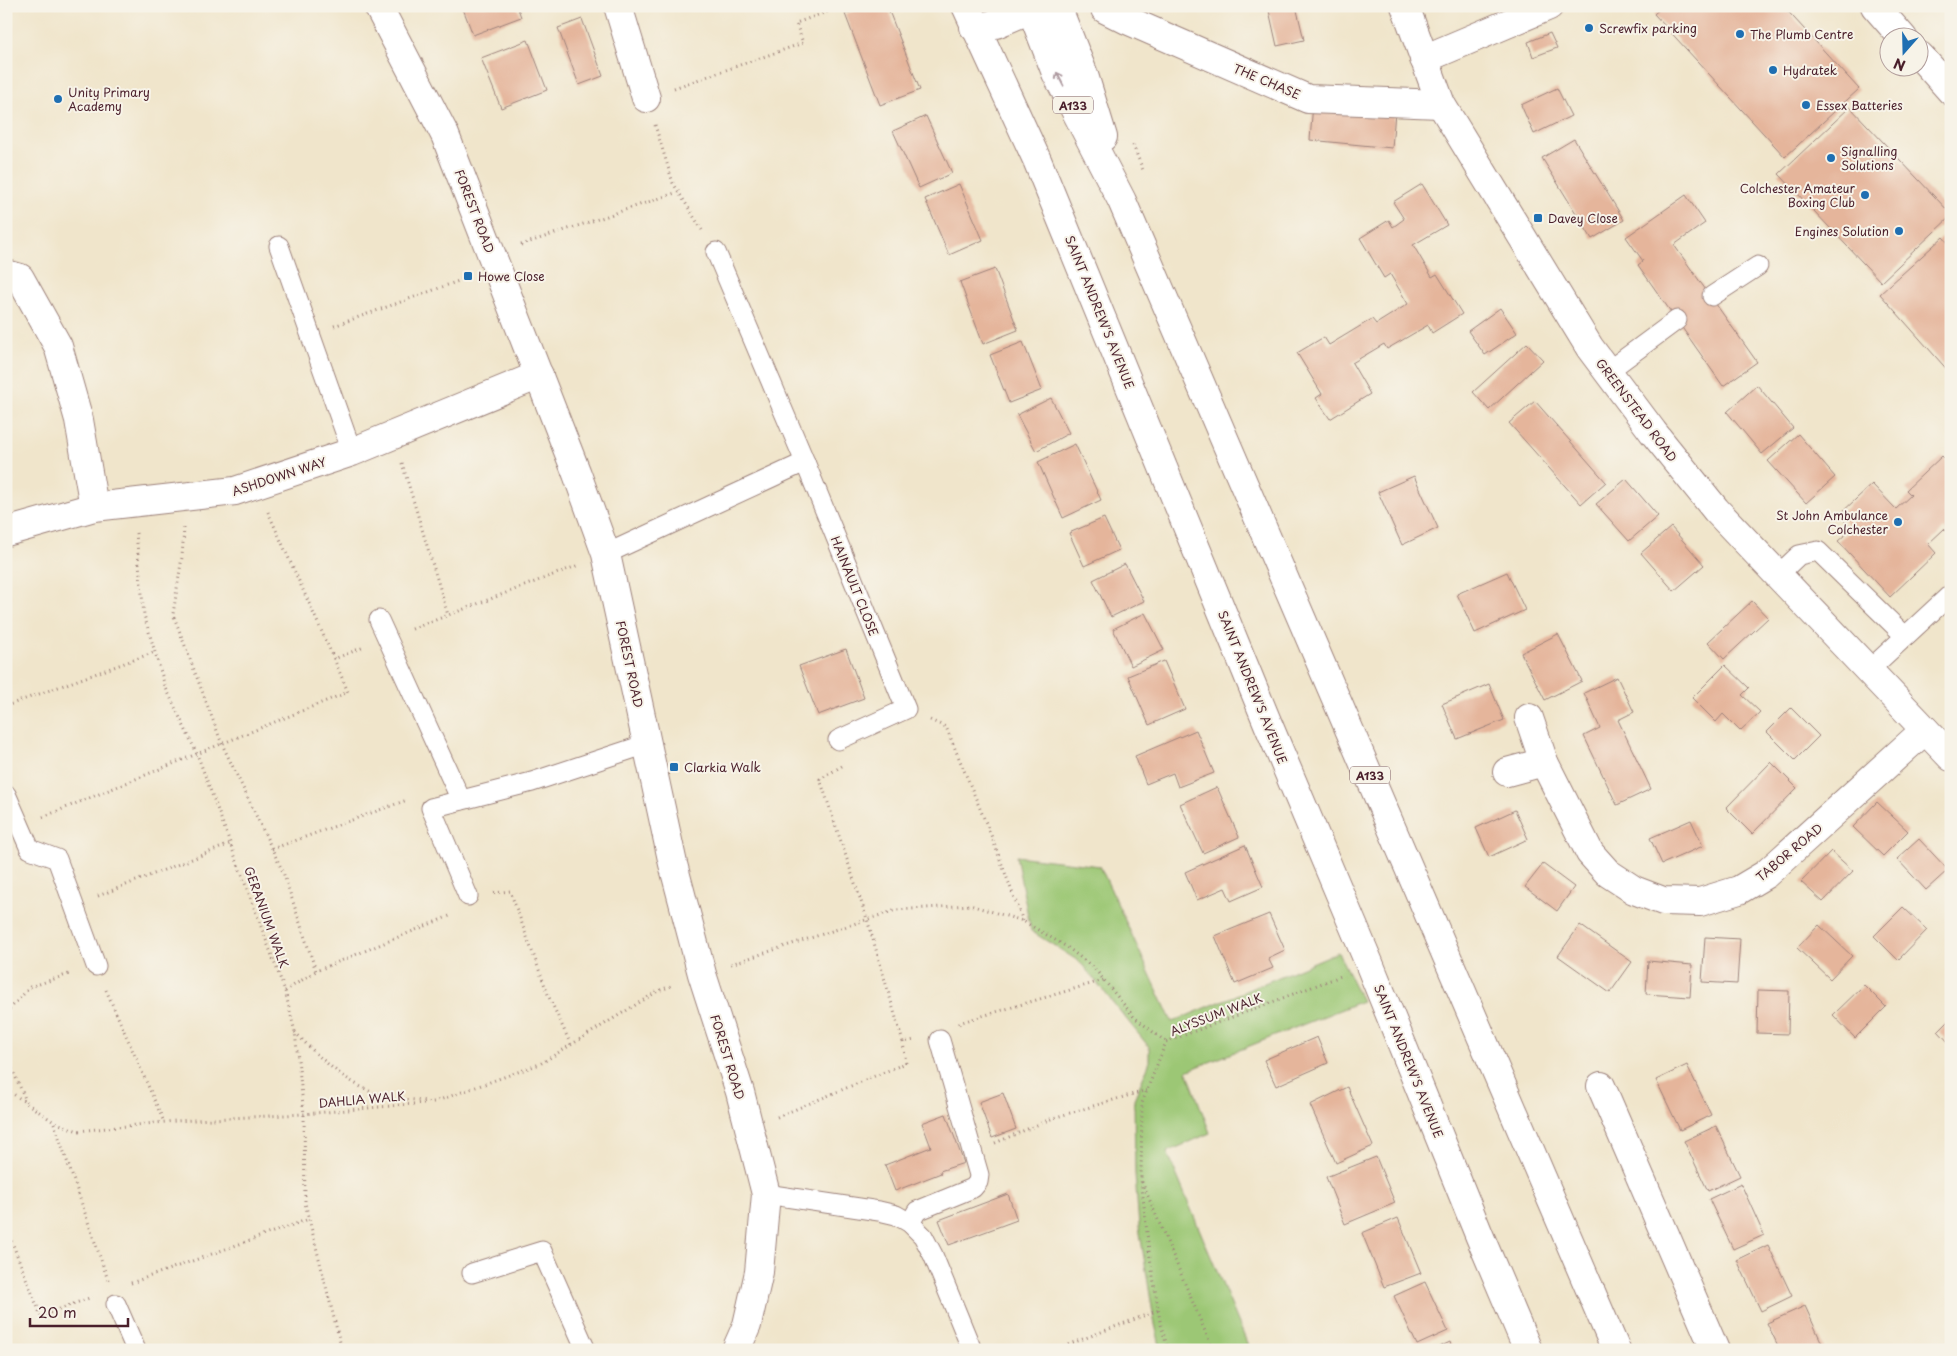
<svg xmlns="http://www.w3.org/2000/svg" width="1957" height="1356" font-family="'Playpen Sans',sans-serif">
<style>
.green{fill:#9cc774;stroke:#737350}
.building{fill:#e5b59b}
.lines{fill:none;stroke-linecap:round;stroke-linejoin:round}
.service-casing{stroke:#9d827b;stroke-width:21}
.minor-casing{stroke:#9d827b;stroke-width:30}
.tertiary-casing{stroke:#9d827b;stroke-width:30}
.primary-casing{stroke:#9d827b;stroke-width:30}
.path{stroke:#9d827b;stroke-width:3;stroke-dasharray:1 4;stroke-linecap:butt}
.service{stroke:#fff;stroke-width:19}
.minor{stroke:#fff;stroke-width:28}
.tertiary{stroke:#fff;stroke-width:28}
.primary{stroke:#fff;stroke-width:28}
.oneway{stroke:#ae9aa0}
.poi-dot{fill:#1f6fb2;stroke:#f7f3e8;stroke-width:2}
.labels{text-anchor:middle;dominant-baseline:central;stroke-width:4;stroke-linejoin:round;paint-order:stroke}
.shield{fill:#f7f3e8;stroke:#7e5f64;stroke-width:1}
.shield-label{font-size:11px;font-weight:bold;fill:#4a1f2b}
.poi-label{font-size:12px;fill:#4a1f2b;stroke:#f7f3e8;text-anchor:start}
.street-label{font-size:12px;fill:#4a1f2b;stroke:#f7f3e8}
</style>
<rect width="100%" height="100%" fill="#f7f3e8"/>
<filter id="ink" filterUnits="userSpaceOnUse"><feTurbulence type="fractalNoise" baseFrequency=".02" numOctaves="2"/><feDisplacementMap in="SourceGraphic" scale="10" xChannelSelector="R" yChannelSelector="G"/><feConvolveMatrix kernelMatrix="1 2 1 2 8 2 1 2 1" color-interpolation-filters="sRGB"/></filter>
<filter id="wash" filterUnits="userSpaceOnUse"><feTurbulence type="fractalNoise" baseFrequency=".0096" numOctaves="4" result="noise"/><feDisplacementMap in="SourceGraphic" scale="20" xChannelSelector="R" yChannelSelector="G"/><feGaussianBlur stdDeviation="1.12" result="paint"/><feColorMatrix in="noise" values="0 0 0 0 0 0 0 0 0 0 0 0 0 0 0 0 0 1.4 0 .05"/><feComposite in="paint" operator="in"/></filter>
<g filter="url(#wash)">
<rect width="100%" height="100%" fill="#f0e5cb"/>
<!-- green -->
<polygon class="green" points="1016,856 1100,866 1172,1022 1338,952 1362,1001 1187,1071 1210,1133 1167,1152 1250,1350 1161,1350 1154,1320 1139,1227 1135,1174 1134,1099 1149,1064 1149,1047 1080,962 1031,931"/>
<g id="blocks">
<!-- building -->
<g class="building">
<polygon points="462,6 517,6 521,17 473,35"/>
<polygon points="866,6 887,6 920,90 880,105 845,14"/>
<polygon points="1268,6 1296,6 1304,40 1277,46"/>
<polygon points="1663,6 1783,6 1859,89 1785,157 1654,14"/>
<polygon points="582,19 603,76 579,85 558,28"/>
<polygon points="1550,33 1557,48 1533,57 1528,42"/>
<polygon points="528,40 547,90 501,108 481,58"/>
<polygon points="1557,88 1571,116 1534,134 1521,105"/>
<polygon points="1313,104 1395,112 1392,148 1310,140"/>
<polygon points="1850,107 1951,214 1951,216 1881,282 1779,174"/>
<polygon points="926,116 952,173 919,188 893,131"/>
<polygon points="1574,139 1624,220 1592,239 1542,158"/>
<polygon points="959,184 983,240 949,255 925,199"/>
<polygon points="1422,184 1447,225 1413,245 1432,277 1437,274 1462,314 1432,333 1428,325 1387,349 1384,344 1352,363 1370,394 1330,419 1316,398 1322,394 1297,353 1324,337 1329,345 1372,319 1376,324 1408,304 1390,274 1384,278 1360,238 1389,220 1393,227 1404,219 1393,202"/>
<polygon points="1686,195 1705,223 1674,245 1757,362 1723,386 1638,265 1643,261 1626,237"/>
<polygon points="1943,237 1951,246 1951,374 1880,294"/>
<polygon points="995,269 1018,330 983,344 960,282"/>
<polygon points="1500,308 1517,333 1485,355 1468,331"/>
<polygon points="1023,342 1042,390 1009,403 990,355"/>
<polygon points="1527,343 1543,360 1489,410 1473,392"/>
<polygon points="1757,385 1793,428 1762,454 1727,412"/>
<polygon points="1051,398 1069,433 1036,451 1017,415"/>
<polygon points="1535,401 1606,482 1581,504 1509,423"/>
<polygon points="1798,434 1835,477 1806,503 1768,461"/>
<polygon points="1075,444 1101,500 1063,518 1038,462"/>
<polygon points="1942,456 1951,465 1951,530 1948,532 1944,529 1928,544 1936,553 1890,597 1838,541 1852,529 1839,515 1872,484 1896,509 1911,495 1906,490"/>
<polygon points="1414,476 1438,528 1402,545 1378,492"/>
<polygon points="1626,479 1658,516 1629,541 1596,504"/>
<polygon points="1104,518 1119,550 1084,566 1069,533"/>
<polygon points="1671,527 1704,565 1674,591 1641,553"/>
<polygon points="1125,564 1144,601 1111,617 1093,580"/>
<polygon points="1507,572 1525,610 1475,633 1457,594"/>
<polygon points="1752,601 1768,618 1724,659 1708,642"/>
<polygon points="1145,613 1164,650 1131,666 1113,629"/>
<polygon points="1558,634 1582,681 1545,700 1521,653"/>
<polygon points="846,649 864,698 818,715 799,666"/>
<polygon points="1164,661 1185,709 1149,725 1128,676"/>
<polygon points="1725,665 1749,688 1742,695 1760,712 1740,731 1723,714 1716,722 1692,698"/>
<polygon points="1617,677 1634,712 1618,720 1651,789 1617,805 1584,736 1600,728 1584,693"/>
<polygon points="1489,684 1504,720 1457,739 1442,704"/>
<polygon points="1791,708 1819,736 1795,760 1767,732"/>
<polygon points="1196,730 1214,773 1178,787 1173,773 1146,784 1135,756"/>
<polygon points="1771,762 1797,788 1752,834 1726,808"/>
<polygon points="1217,787 1239,837 1203,853 1180,804"/>
<polygon points="1877,802 1908,831 1883,856 1853,827"/>
<polygon points="1515,810 1528,839 1489,857 1476,828"/>
<polygon points="1691,820 1703,846 1662,864 1650,838"/>
<polygon points="1919,839 1948,870 1926,890 1897,859"/>
<polygon points="1245,845 1263,887 1231,901 1225,888 1197,900 1185,872"/>
<polygon points="1831,851 1853,871 1823,902 1801,882"/>
<polygon points="1543,864 1574,887 1557,911 1525,887"/>
<polygon points="1903,907 1927,930 1898,960 1874,936"/>
<polygon points="1269,914 1285,950 1268,958 1273,968 1235,984 1215,936"/>
<polygon points="1580,925 1632,962 1610,993 1558,956"/>
<polygon points="1819,925 1852,956 1830,979 1797,948"/>
<polygon points="1705,937 1740,939 1737,984 1702,982"/>
<polygon points="1648,961 1692,965 1690,997 1646,994"/>
<polygon points="1864,985 1886,1007 1855,1038 1833,1015"/>
<polygon points="1758,990 1789,991 1788,1034 1757,1033"/>
<polygon points="1951,1018 1951,1045 1938,1031"/>
<polygon points="1317,1037 1328,1063 1276,1086 1264,1060"/>
<polygon points="1687,1065 1711,1115 1680,1130 1656,1080"/>
<polygon points="1347,1087 1373,1146 1336,1163 1310,1105"/>
<polygon points="1003,1093 1016,1129 992,1138 979,1102"/>
<polygon points="946,1114 964,1163 940,1171 941,1173 895,1191 885,1165 931,1147 922,1123"/>
<polygon points="1716,1126 1740,1176 1708,1191 1684,1141"/>
<polygon points="1376,1157 1395,1203 1345,1224 1326,1177"/>
<polygon points="1741,1184 1764,1235 1733,1249 1709,1199"/>
<polygon points="1008,1194 1017,1220 949,1245 939,1220"/>
<polygon points="1398,1218 1421,1273 1384,1287 1362,1233"/>
<polygon points="1768,1245 1792,1296 1761,1311 1737,1260"/>
<polygon points="1425,1282 1448,1331 1417,1345 1394,1296"/>
<polygon points="1805,1306 1825,1350 1780,1350 1767,1323"/>
<polygon points="1450,1342 1453,1350 1433,1350"/>
</g>
</g>
</g>
<g filter="url(#ink)">
<use href="#blocks" fill-opacity="0" stroke="#9d827b" stroke-width="1"/>
<g class="lines">
<defs>
<g id="service">
<polyline points="279,246 352,452"/>
<polyline points="716,252 805,462 906,709 838,740"/>
<polyline points="1712,296 1758,266"/>
<polyline points="1608,371 1677,320"/>
<polyline points="606,554 805,462"/>
<polyline points="1777,576 1799,555 1818,551 1905,636"/>
<polyline points="379,620 461,800"/>
<polyline points="1868,671 1951,594"/>
<polyline points="6,794 30,849 57,859 96,966"/>
<polyline points="468,896 431,808 532,782 647,744"/>
<polyline points="766,1194 879,1211 896,1215 910,1223 923,1236 933,1255 972,1350"/>
<polyline points="910,1223 917,1211 973,1188 978,1182 979,1175 940,1040"/>
<polyline points="472,1273 542,1251 586,1350"/>
<polyline points="116,1304 136,1350"/>
</g>
<g id="minor">
<polyline points="378,6 445,135 577,474 606,554 673,864 702,974 740,1092 766,1194 759,1272 747,1325 736,1350"/>
<polyline points="618,6 646,98"/>
<polyline points="966,6 1037,160 1268,724 1369,963 1480,1237 1528,1350"/>
<polyline points="1875,6 1903,38"/>
<polyline points="1105,9 1127,20 1308,99 1441,104"/>
<polyline points="974,27 996,24 1031,9"/>
<polyline points="1920,56 1951,91"/>
<polyline points="1424,59 1549,6"/>
<polyline points="6,274 20,278 58,346 79,420 94,507"/>
<polyline points="6,532 94,507 235,491 352,452 539,375"/>
<polyline points="1529,718 1544,762 1590,853 1608,873 1634,890 1663,901 1700,902 1739,890 1766,874 1925,730"/>
<polyline points="1507,772 1544,762"/>
<polyline points="1601,1086 1715,1350"/>
</g>
<polyline id="tertiary" points="1405,6 1441,104 1590,348 1653,432 1716,510 1951,757"/>
<g id="primary">
<polyline points="1030,6 1056,73 1122,201 1616,1350"/>
<polyline points="1057,6 1084,75 1103,137"/>
</g>
</defs>
<!-- service casing -->
<use href="#service" class="service-casing"/>
<!-- minor casing -->
<use href="#minor" class="minor-casing"/>
<!-- tertiary casing -->
<use href="#tertiary" class="tertiary-casing"/>
<!-- primary casing -->
<use href="#primary" class="primary-casing"/>
<!-- path -->
<g class="path">
<polyline points="674,88 803,43 796,23 843,6"/>
<polyline points="655,125 673,183 702,230"/>
<polyline points="1133,145 1143,170"/>
<polyline points="521,245 678,192"/>
<polyline points="334,326 467,278"/>
<polyline points="402,463 448,615"/>
<polyline points="268,512 334,659 364,647"/>
<polyline points="184,528 182,557 173,614 222,744 283,872 316,971"/>
<polyline points="136,533 144,615 165,686 197,754 285,991 295,1032 304,1114 305,1203 342,1350"/>
<polyline points="412,629 579,565"/>
<polyline points="6,706 155,652"/>
<polyline points="930,720 946,727 991,835 1023,921"/>
<polyline points="842,766 820,779 867,919 903,1042"/>
<polyline points="43,817 348,692 334,659"/>
<polyline points="272,849 407,800"/>
<polyline points="494,893 510,891 549,997 571,1045"/>
<polyline points="98,896 230,844"/>
<polyline points="731,964 896,910 970,905 1023,921 1067,947 1094,968 1134,1017 1166,1042"/>
<polyline points="106,990 164,1122"/>
<polyline points="285,991 316,971 452,915"/>
<polyline points="6,1013 30,987 72,973"/>
<polyline points="959,1024 962,1022 1104,980"/>
<path d="M 295,1032 C 319,1058 346,1083 379,1095 C 393,1100 412,1099 426,1101"/>
<polyline points="6,1055 27,1103"/>
<polyline points="6,1089 54,1122 78,1131 175,1121 304,1114 434,1102 540,1064 658,991 674,985"/>
<polyline points="777,1117 906,1063 903,1042 915,1040"/>
<polyline points="54,1123 108,1280"/>
<polyline points="995,1143 1053,1118 1147,1090"/>
<polyline points="1142,1182 1213,1350"/>
<polyline points="6,1227 41,1316 92,1297"/>
<polyline points="131,1283 309,1219"/>
<polyline points="1054,1350 1159,1310"/>
<polyline points="1168,1350 1160,1321 1149,1251 1141,1179 1142,1103 1166,1042 1341,976"/>
</g>
<!-- service -->
<use href="#service" class="service"/>
<!-- minor -->
<use href="#minor" class="minor"/>
<!-- tertiary -->
<use href="#tertiary" class="tertiary"/>
<!-- primary -->
<use href="#primary" class="primary"/>
</g>
<!-- one-way arrows -->
<defs><path id="oneway-shaft" d="M-6 0H5M1.5-3L5.5 0L1.5 3" fill="none" stroke-width="1.6" stroke-linecap="round" stroke-linejoin="round" transform="scale(1.25)"/></defs>
<use class="oneway" href="#oneway-shaft" transform="translate(1060 79) rotate(-117)"/>
</g>
<!-- markers -->
<g class="poi-dot">
<circle cx="1589" cy="28" r="5"/>
<circle cx="1740" cy="34" r="5"/>
<circle cx="1773" cy="70" r="5"/>
<circle cx="58" cy="99" r="5"/>
<circle cx="1806" cy="105" r="5"/>
<circle cx="1831" cy="158" r="5"/>
<circle cx="1865" cy="195" r="5"/>
<rect x="1533" y="213" width="10" height="10" rx="2.5"/>
<circle cx="1899" cy="231" r="5"/>
<rect x="463" y="271" width="10" height="10" rx="2.5"/>
<circle cx="1898" cy="522" r="5"/>
<rect x="669" y="762" width="10" height="10" rx="2.5"/>
</g>
<g class="labels">
<!-- shield labels -->
<g class="shield">
<rect x="1053" y="96.5" width="40" height="17" rx="4"/>
<rect x="1350" y="766.5" width="40" height="17" rx="4"/>
</g>
<g class="shield-label">
<text x="1073" y="105">A133</text>
<text x="1370" y="775">A133</text>
</g>
<!-- poi labels -->
<g class="poi-label">
<text x="1599" y="28">Screwfix parking</text>
<text x="1750" y="34">The Plumb Centre</text>
<text x="1783" y="70">Hydratek</text>
<text x="68" y="92">Unity Primary<tspan x="68" dy="14">Academy</tspan></text>
<text x="1816" y="105">Essex Batteries</text>
<text x="1841" y="151">Signalling<tspan x="1841" dy="14">Solutions</tspan></text>
<text x="1855" y="188" text-anchor="end">Colchester Amateur<tspan x="1855" dy="14">Boxing Club</tspan></text>
<text x="1548" y="218">Davey Close</text>
<text x="1889" y="231" text-anchor="end">Engines Solution</text>
<text x="478" y="276">Howe Close</text>
<text x="1888" y="515" text-anchor="end">St John Ambulance<tspan x="1888" dy="14">Colchester</tspan></text>
<text x="684" y="767">Clarkia Walk</text>
</g>
<!-- street labels -->
<g class="street-label">
<text transform="translate(1267 81) rotate(23)">THE CHASE</text>
<text transform="translate(475 211) rotate(69)">FOREST ROAD</text>
<text transform="translate(1100 312) rotate(68)">SAINT ANDREW'S AVENUE</text>
<text transform="translate(1637 410) rotate(53)">GREENSTEAD ROAD</text>
<text transform="translate(279 476) rotate(-18)">ASHDOWN WAY</text>
<text transform="translate(855 586) rotate(68)">HAINAULT CLOSE</text>
<text transform="translate(630 664) rotate(78)">FOREST ROAD</text>
<text transform="translate(1253 687) rotate(68)">SAINT ANDREW'S AVENUE</text>
<text transform="translate(1789 852) rotate(-40)">TABOR ROAD</text>
<text transform="translate(267 917) rotate(70)">GERANIUM WALK</text>
<text transform="translate(1216 1014) rotate(-21)">ALYSSUM WALK</text>
<text transform="translate(728 1057) rotate(73)">FOREST ROAD</text>
<text transform="translate(1409 1061) rotate(68)">SAINT ANDREW'S AVENUE</text>
<text transform="translate(362 1099) rotate(-5)">DAHLIA WALK</text>
</g>
</g>
<!-- margin -->
<rect width="1957" height="1356" fill="none" stroke="#f7f3e8" stroke-width="25"/>
<!-- north arrow -->
<g transform="translate(1904 52) rotate(200)"><circle r="24" fill="#f7f3e8" stroke="#b29e9c"/>
<path d="M0-4L9 19L0 12L-9 19Z" fill="#1f6fb2"/>
<text y="-8" font-size="14" font-weight="bold" text-anchor="middle" fill="#4a1f2b">N</text>
</g>
<!-- scale -->
<path d="M30 1318v8h98v-8" fill="none" stroke="#4a1f2b" stroke-width="2.5"/>
<text x="38" y="1318" font-size="15" fill="#4a1f2b" stroke="#f7f3e8" stroke-width="4" paint-order="stroke">20 m</text>
</svg>
